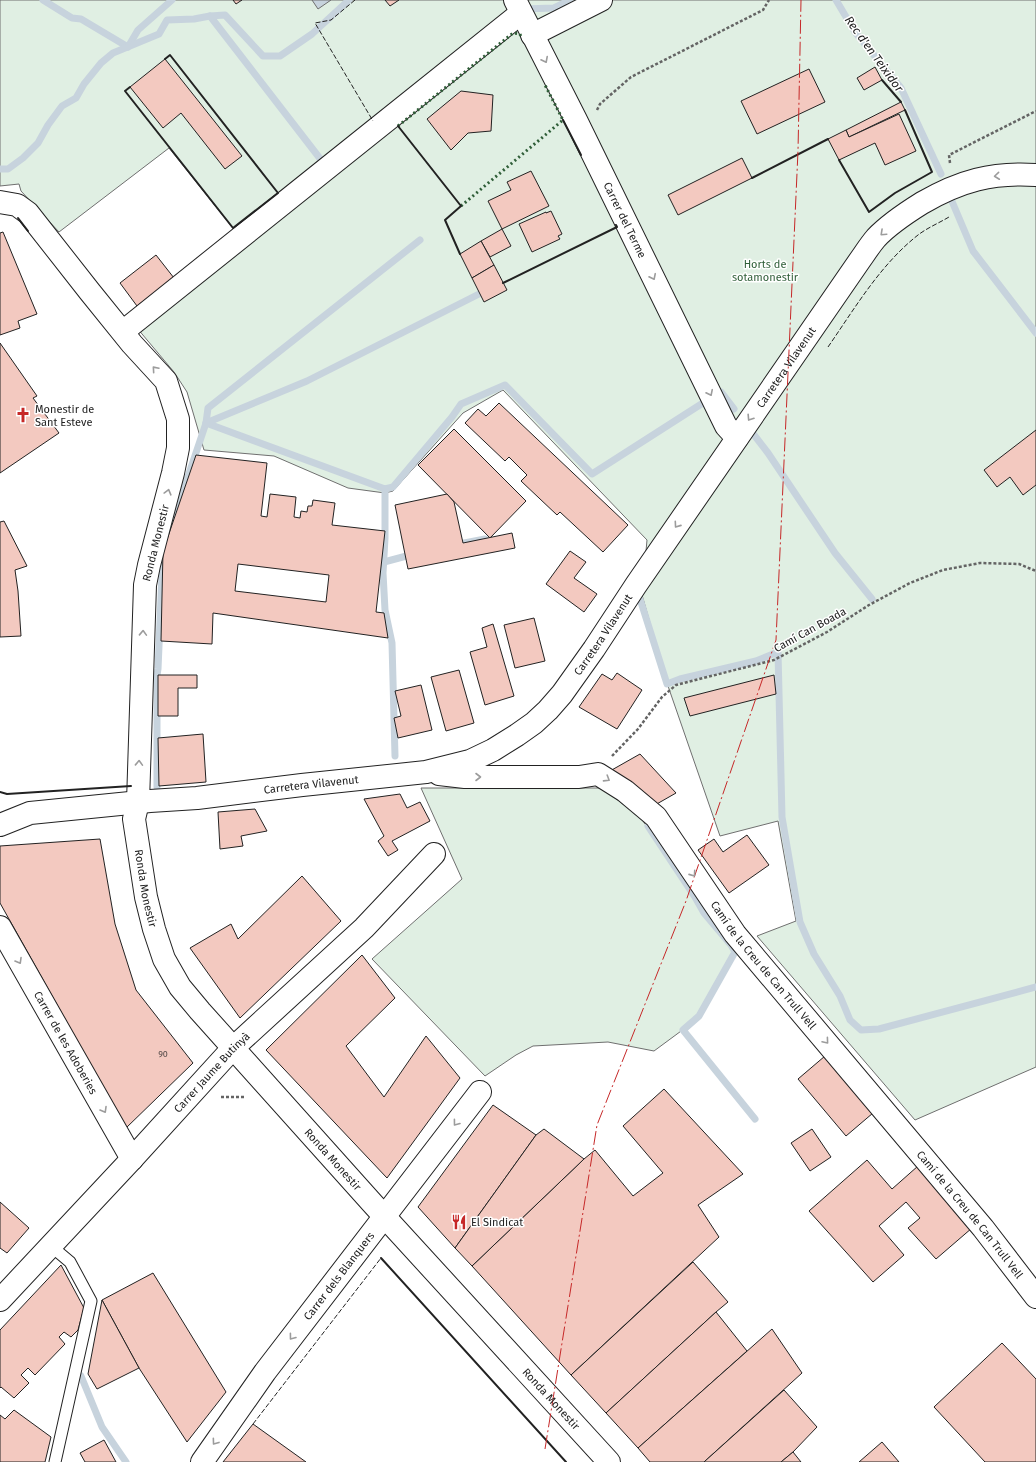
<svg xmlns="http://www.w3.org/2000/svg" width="1036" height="1462" font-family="'Fira Sans',sans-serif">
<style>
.green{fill:#e0efe3;stroke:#6f6f6f}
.water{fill:#c7d3dd;stroke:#6f6f6f}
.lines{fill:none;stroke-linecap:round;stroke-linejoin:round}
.stream{stroke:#c7d3dd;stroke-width:7}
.building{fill:#f3c9c0;stroke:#222;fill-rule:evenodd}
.lane-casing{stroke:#222;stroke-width:13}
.street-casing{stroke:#222;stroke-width:24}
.path{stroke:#646464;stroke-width:2.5;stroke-dasharray:3 2;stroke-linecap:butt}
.lane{stroke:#fff;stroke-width:11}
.street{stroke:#fff;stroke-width:22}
.hedge{stroke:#2f5e38;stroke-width:3;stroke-dasharray:2 3;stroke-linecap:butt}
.fence{stroke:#222;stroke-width:1;stroke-dasharray:5 2;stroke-linecap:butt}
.wall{stroke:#222;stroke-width:2}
.power{stroke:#c62828;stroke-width:1;stroke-dasharray:14 3 2 3;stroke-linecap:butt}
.oneway{stroke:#9c9c9c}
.labels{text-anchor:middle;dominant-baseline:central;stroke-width:3;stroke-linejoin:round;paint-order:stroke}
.number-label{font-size:9px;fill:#564c4a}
.street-label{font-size:11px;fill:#222;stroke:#fff}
.park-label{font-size:11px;fill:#2f5e38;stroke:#fff}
.poi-label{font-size:11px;fill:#222;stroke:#fff;text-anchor:start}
.water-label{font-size:12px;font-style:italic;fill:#222;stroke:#fff}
</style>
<rect width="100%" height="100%" fill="#fff"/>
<!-- green -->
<g class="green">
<polygon points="0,0 1036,0 1036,1067 915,1120 757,936 796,921 778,821 720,836 668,686 642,595 647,540 503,390 463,413 393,491 385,493 348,488 274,456 204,450 187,392 174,372 137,328 244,242 169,148 59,232 21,191 19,184 0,186"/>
<polygon points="421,788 602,788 640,817 735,947 696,1020 654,1051 608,1042 533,1046 516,1055 485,1076 372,959 462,879"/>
</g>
<!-- water -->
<polygon class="water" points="312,0 331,0 318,9"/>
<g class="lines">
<!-- stream -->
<g class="stream">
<polyline points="43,0 72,18 81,19 128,47 138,30 172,0"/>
<polyline points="836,0 855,32 901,88 941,174"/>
<polyline points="523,9 554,8 570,0"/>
<polyline points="210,16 325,165 326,163"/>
<polyline points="0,169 8,169 23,158 38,143 48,125 62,106 76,98 84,84 101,63 113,53 159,34 167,20 194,19 210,16 225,15 263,56 280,56 312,34 349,0"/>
<polyline points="951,199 973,251 1036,333"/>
<polyline points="721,392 734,409"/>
<polyline points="206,423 385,489 393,487 452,417 461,404 505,385 592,474 706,401"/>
<polyline points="206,423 307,381 479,294"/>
<polyline points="751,431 768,453 835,553 872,599"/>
<polyline points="385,489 385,538 383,573 385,610 392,643 395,756"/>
<polyline points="454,545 485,539"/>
<polyline points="384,562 414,554"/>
<polyline points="640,599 667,684 680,679 756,661 778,652 782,817 800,922 814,954 840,996 850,1020 861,1030 879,1029 1036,987"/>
<polyline points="157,787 157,675 158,669 163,551 206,423 208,408 420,240"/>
<polyline points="648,826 695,897 704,913 731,945 735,952 699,1016 683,1030 755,1119"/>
<polyline points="81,1376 102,1427 126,1462"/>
</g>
</g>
<!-- building -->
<g class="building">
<polygon points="233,0 242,0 236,4"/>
<polygon points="385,0 399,0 390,6"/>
<polygon points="165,59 242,156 225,169 181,113 163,128 130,87"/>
<polygon points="875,67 882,80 864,90 857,78"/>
<polygon points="809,69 825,102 757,134 741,101"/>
<polygon points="461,91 493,95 491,131 468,133 451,150 427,119"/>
<polygon points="901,102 905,110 849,137 846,130"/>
<polygon points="899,114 916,151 885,165 875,143 839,160 828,139 846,130 849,137"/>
<polygon points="742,158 752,178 678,215 668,195"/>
<polygon points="531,171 549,206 502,229 488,201 511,190 507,182"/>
<polygon points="551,211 562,234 558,236 560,239 532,252 519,224 546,212 546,213"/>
<polygon points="502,229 511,246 490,257 481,241"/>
<polygon points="3,232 37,314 18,321 20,328 0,335 0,233"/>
<polygon points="481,241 494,265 472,278 460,254"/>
<polygon points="156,255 174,278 137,306 120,283"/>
<polygon points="494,265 507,290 484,302 472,278"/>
<polygon points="0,343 37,396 33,398 59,433 0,473"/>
<polygon points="499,403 628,525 603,552 560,512 557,515 521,481 527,475 509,457 505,461 465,423 478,409 486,416"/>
<polygon points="454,429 526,501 490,538 418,465"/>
<polygon points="1036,430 1036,485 1023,495 1010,477 997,487 984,470"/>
<path d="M 196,455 L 267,463 L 261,516 L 267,517 L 270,494 L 296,497 L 294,517 L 300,518 L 301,511 L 307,512 L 308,506 L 312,506 L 313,500 L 335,503 L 332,525 L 385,531 L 376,612 L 384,613 L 388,638 L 213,613 L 212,644 L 161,641 L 163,551 ZM 238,564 L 329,575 L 326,602 L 235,591 Z"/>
<polygon points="447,494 454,502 463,543 512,533 515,548 408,569 395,505"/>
<polygon points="4,521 27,566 15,570 18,591 21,636 0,637 0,522"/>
<polygon points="570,551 586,562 574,578 597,594 584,612 546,584"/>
<polygon points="534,618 545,661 515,668 504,625"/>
<polygon points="493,624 514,696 485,705 470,652 487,647 482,628"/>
<polygon points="459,670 474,723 446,731 431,677"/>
<polygon points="617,673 642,690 617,729 579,707 602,674 612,680"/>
<polygon points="158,675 197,675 197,688 178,688 178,716 158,716"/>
<polygon points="774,675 776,694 690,716 684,698"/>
<polygon points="421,685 432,730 398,738 394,718 401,716 395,691"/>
<polygon points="203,734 206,782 159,786 158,738"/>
<polygon points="640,754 676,793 648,809 610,771"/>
<polygon points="400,794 407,808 420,802 430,821 392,841 398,850 388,856 378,841 384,836 364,799"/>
<polygon points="255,809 267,831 241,836 243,846 220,849 218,812"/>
<polygon points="747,835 769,865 729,893 698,850 714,839 723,852"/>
<polygon points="100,839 115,924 136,990 193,1063 126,1128 0,903 0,846"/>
<polygon points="302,876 341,921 240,1018 190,948 231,924 238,939"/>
<polygon points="362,955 395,998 346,1046 384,1097 426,1036 460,1078 387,1178 266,1050"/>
<polygon points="825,1056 873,1113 846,1136 798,1079"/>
<polygon points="664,1089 743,1174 698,1205 719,1237 571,1375 472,1266 584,1159 595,1150 633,1196 663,1173 623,1126"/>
<polygon points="493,1105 536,1135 455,1248 418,1207"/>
<polygon points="544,1129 584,1159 472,1266 455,1248 536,1135"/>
<polygon points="812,1129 831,1157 810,1171 791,1143"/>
<polygon points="867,1160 892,1189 918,1166 972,1228 936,1259 908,1228 920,1218 906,1202 879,1226 904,1255 873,1282 809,1211"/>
<polygon points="0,1202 29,1228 7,1253 0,1248"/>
<polygon points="693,1262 728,1302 716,1312 606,1413 571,1375"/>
<polygon points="61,1265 84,1308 78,1330 71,1337 64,1332 59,1337 65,1344 35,1375 28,1368 21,1375 29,1383 14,1398 1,1387 0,1388 0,1330"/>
<polygon points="153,1273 226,1392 187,1442 139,1368 102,1300"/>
<polygon points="102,1300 139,1368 97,1389 88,1374"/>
<polygon points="716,1312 747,1351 638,1448 606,1413"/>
<polygon points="772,1329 802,1373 704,1462 650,1462 638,1448"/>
<polygon points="1002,1343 1036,1379 1036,1462 985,1462 934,1407"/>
<polygon points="784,1390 817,1427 793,1452 781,1462 704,1462"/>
<polygon points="14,1410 51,1437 45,1462 0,1462 0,1415 5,1419"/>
<polygon points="253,1424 306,1462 223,1462"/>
<polygon points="104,1440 116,1462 85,1462 80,1453"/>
<polygon points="882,1442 899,1462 859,1462"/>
<polygon points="793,1452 801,1462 781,1462"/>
</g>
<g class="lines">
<defs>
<polyline id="lane" points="51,1246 70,1262 91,1301 55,1462"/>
<g id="street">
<path id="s1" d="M 515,0 L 576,120 L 726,426 L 737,438"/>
<polyline points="532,35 601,0"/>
<path id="s2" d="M 0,202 L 17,205 L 28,213 L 90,292 L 132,344 L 166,381 L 178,419 L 178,448 L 173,473 L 149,565 L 145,585 L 138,802 L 134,819 L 146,897 L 154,929 L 164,959 L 180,987 L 200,1011 L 373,1204 L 609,1462"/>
<polyline points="125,333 130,326 521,13"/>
<path id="s3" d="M 439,774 L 465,777 L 579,777 L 598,774 L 625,791 L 656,817 L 735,934 L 983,1228 L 1036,1297"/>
<path id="s4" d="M 0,825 L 30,813 L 150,801 L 197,798 L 302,785 L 426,772 L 470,761 L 493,750 L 517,735 L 534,723 L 548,710 L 562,694 L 594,649 L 636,585 L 860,260 C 865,253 870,245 876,238 C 889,224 906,213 922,203 C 960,181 992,172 1036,175"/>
<path id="s5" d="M 0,927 L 132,1159"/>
<path id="s6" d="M 0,1300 L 132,1159 L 233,1048 L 364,928 L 434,854"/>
<path id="s7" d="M 202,1462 L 265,1372 L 480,1092"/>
</g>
</defs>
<!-- lane casing -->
<use href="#lane" class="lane-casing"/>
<!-- street casing -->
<use href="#street" class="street-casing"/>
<!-- path -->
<g class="path">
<polyline points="597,110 600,104 631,77 763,10 769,0"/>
<polyline points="950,163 949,155 1036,111"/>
<polyline points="612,756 638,729 662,697 676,685 774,660 827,632 869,605 910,583 943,570 980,563 1019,564 1036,571"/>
<polyline points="221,1097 246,1097"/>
</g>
<!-- lane -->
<use href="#lane" class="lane"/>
<!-- street -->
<use href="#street" class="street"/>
<!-- hedge -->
<g class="hedge">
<polyline points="398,126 513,33 520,34 521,37"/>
<polyline points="461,206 563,120 545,85"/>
</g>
<!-- fence -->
<g class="fence">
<polyline points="355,0 331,20 315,23 373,121"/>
<path d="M 828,347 C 855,308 880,265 918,235 C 927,228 939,223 949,217"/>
<polyline points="253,1424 381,1258"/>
</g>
<!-- wall -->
<g class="wall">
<polyline points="882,80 901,102"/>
<polyline points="130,87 125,91 233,228 278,193 170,55 165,59"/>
<polyline points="563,120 581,155"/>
<polyline points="398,126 461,206 445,220 460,254"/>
<polyline points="839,160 869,212 895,193 932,172 905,110"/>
<polyline points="752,178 828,139"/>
<polyline points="18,218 28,231"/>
<polyline points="503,283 617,227 616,225"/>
<polyline points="0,792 7,794 131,786"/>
<polyline points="381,1258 566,1462"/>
</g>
<!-- power -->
<polyline class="power" points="545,1449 597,1125 686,901 776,640 798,151 801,0"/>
</g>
<!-- one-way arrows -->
<defs><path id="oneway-chevron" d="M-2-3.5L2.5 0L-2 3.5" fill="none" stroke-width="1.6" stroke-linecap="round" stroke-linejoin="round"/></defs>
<g class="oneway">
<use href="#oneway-chevron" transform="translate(545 60) rotate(63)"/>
<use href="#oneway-chevron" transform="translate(997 176) rotate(174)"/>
<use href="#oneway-chevron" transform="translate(883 233) rotate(137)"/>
<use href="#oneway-chevron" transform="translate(653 277) rotate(64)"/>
<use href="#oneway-chevron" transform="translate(155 369) rotate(-131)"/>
<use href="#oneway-chevron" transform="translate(710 393) rotate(64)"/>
<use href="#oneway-chevron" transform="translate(750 418) rotate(123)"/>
<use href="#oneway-chevron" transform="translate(168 492) rotate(-75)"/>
<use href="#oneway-chevron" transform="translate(677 525) rotate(125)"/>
<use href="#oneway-chevron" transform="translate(143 633) rotate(-88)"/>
<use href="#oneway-chevron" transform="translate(139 763) rotate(-88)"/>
<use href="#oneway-chevron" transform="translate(478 777)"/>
<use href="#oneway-chevron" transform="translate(607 779) rotate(32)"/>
<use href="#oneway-chevron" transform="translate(693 874) rotate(55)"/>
<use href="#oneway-chevron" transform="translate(19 961) rotate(60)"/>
<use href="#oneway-chevron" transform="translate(826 1041) rotate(50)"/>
<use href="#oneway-chevron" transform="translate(104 1110) rotate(60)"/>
<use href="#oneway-chevron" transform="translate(456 1123) rotate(127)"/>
<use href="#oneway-chevron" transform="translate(292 1337) rotate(127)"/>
<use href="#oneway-chevron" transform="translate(215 1442) rotate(126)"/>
</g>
<!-- icons -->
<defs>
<symbol id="church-bare" viewBox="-9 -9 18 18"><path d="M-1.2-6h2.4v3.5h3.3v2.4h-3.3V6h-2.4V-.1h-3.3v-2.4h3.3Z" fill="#c62828" stroke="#fff" stroke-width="2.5" paint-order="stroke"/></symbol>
<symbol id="restaurant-bare" viewBox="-9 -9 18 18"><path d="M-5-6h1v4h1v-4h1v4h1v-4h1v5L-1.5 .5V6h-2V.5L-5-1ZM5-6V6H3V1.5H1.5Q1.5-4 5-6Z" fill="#c62828" stroke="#fff" stroke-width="2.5" paint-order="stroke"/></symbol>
</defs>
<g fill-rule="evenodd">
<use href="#church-bare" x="12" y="404" width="22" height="22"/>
<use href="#restaurant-bare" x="448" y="1211" width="22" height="22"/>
</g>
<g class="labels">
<!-- number labels -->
<g class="number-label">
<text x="163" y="1054">90</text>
</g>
<!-- street labels -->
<g class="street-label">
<text stroke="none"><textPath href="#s1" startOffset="246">Carrer del Terme</textPath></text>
<text stroke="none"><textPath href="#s4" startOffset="987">Carretera Vilavenut</textPath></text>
<text transform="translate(156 543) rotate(-76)">Ronda Monestir</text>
<text transform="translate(810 630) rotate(-29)">Camí Can Boada</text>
<text stroke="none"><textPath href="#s4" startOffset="663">Carretera Vilavenut</textPath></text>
<text stroke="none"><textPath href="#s4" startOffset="315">Carretera Vilavenut</textPath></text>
<text stroke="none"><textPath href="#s2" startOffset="763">Ronda Monestir</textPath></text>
<text stroke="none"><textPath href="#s3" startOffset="415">Camí de la Creu de Can Trull Vell</textPath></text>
<text stroke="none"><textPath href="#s5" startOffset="133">Carrer de les Adoberies</textPath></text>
<text stroke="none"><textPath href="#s6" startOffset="311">Carrer Jaume Butinyà</textPath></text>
<text stroke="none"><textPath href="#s2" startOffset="1099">Ronda Monestir</textPath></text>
<text stroke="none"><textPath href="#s3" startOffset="739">Camí de la Creu de Can Trull Vell</textPath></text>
<text stroke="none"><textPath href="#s7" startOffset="231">Carrer dels Blanquers</textPath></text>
<text stroke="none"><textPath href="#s2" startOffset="1423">Ronda Monestir</textPath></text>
</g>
<!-- park labels -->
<g class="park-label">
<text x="765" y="264">Horts de<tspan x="765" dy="13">sotamonestir</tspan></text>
</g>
<!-- poi labels -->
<g class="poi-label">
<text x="35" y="409">Monestir de<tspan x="35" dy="13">Sant Esteve</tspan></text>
<text x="471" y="1222">El Sindicat</text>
</g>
<!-- water labels -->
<g class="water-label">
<text transform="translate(874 54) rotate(54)">Rec d'en Teixidor</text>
</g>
</g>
</svg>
